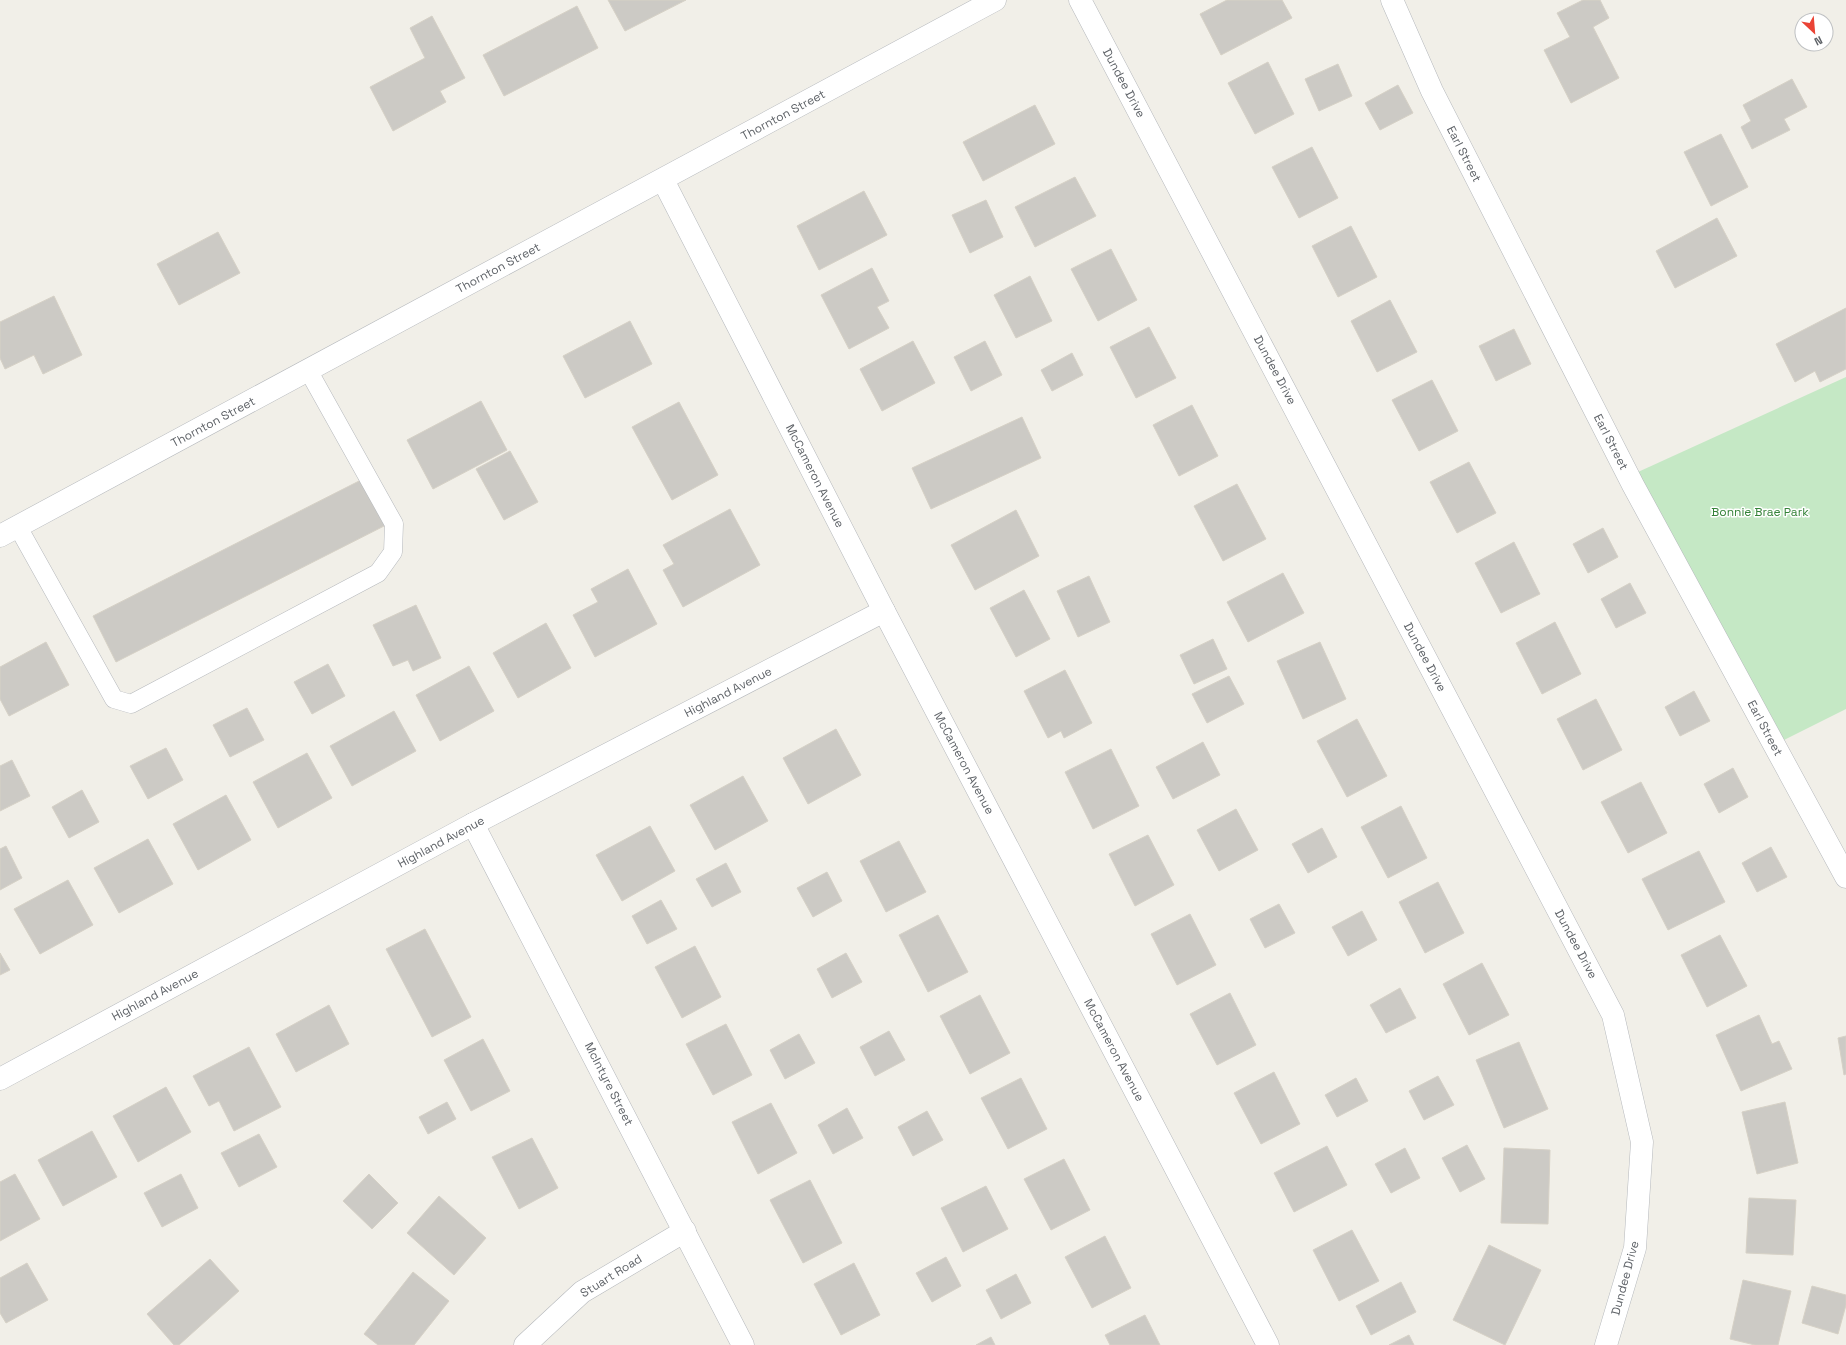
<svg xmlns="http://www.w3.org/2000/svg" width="1846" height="1345" font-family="'Space Grotesk',sans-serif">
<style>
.green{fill:#c5e8c5}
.building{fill:#cccac5;stroke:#d6d1c6}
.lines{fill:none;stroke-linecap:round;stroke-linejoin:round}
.service-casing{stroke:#b5b8bc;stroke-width:19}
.minor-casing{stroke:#b5b8bc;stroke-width:23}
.tertiary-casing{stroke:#b5b8bc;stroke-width:23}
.service{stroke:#fff;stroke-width:18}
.minor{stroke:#fff;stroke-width:22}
.tertiary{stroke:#fff;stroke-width:22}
.labels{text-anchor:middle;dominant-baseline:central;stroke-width:3;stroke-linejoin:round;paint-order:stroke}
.street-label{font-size:12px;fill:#5f6368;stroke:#fff}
.park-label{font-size:12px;fill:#348238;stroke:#fff}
</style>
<rect width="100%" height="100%" fill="#f1efe8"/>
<!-- green -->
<polygon class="green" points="1846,377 1846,709 1784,740 1638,472"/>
<!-- building -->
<g class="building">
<polygon points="608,0 686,0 625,31"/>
<polygon points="1227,0 1282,0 1292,18 1221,55 1200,14"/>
<polygon points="1583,0 1600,0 1609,18 1593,27 1619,78 1571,103 1544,50 1570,37 1557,13"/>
<polygon points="577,6 598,48 504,96 483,55"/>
<polygon points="432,16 465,78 440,91 446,102 393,131 370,87 425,58 410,28"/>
<polygon points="1268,62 1294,114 1255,134 1228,83"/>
<polygon points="1338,64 1352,96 1319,111 1305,79"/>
<polygon points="1792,79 1807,107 1784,119 1790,130 1752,149 1741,127 1751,121 1743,105"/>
<polygon points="1398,85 1413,113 1380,130 1365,103"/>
<polygon points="1035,105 1055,144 983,181 963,142"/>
<polygon points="1721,134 1748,187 1711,206 1684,152"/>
<polygon points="1312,147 1338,198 1299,218 1272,167"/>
<polygon points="1075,177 1096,216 1035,247 1015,207"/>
<polygon points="864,191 887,235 819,270 797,226"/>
<polygon points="986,200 1003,237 970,253 952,215"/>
<polygon points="1717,218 1737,256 1675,288 1656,251"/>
<polygon points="1351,226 1377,277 1338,297 1312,246"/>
<polygon points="218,232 240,273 179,305 157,264"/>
<polygon points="1111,249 1137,300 1098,321 1071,269"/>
<polygon points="872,268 889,301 877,307 889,328 849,349 821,295"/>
<polygon points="1030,276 1052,321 1016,338 994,295"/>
<polygon points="54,296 82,355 43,374 34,355 5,369 0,358 0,322"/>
<polygon points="1390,300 1417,352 1377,372 1351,321"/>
<polygon points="1846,308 1846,369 1820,382 1815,371 1795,382 1776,344"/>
<polygon points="630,321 652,364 585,398 563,356"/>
<polygon points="1149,327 1176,378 1136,398 1110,347"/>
<polygon points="1514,329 1531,364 1496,381 1479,346"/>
<polygon points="913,341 935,383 882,411 860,369"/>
<polygon points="985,341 1002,375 971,391 954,357"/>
<polygon points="1072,353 1083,375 1052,391 1041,370"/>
<polygon points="1432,380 1458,431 1419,451 1392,400"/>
<polygon points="481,401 507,450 433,489 407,440"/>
<polygon points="679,402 718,475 672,500 632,427"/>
<polygon points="1192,405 1218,456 1179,476 1153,425"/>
<polygon points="1022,417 1041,458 931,509 912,468"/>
<polygon points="510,451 538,502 504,520 476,469"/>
<polygon points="1469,462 1496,513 1457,533 1430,482"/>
<polygon points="363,479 386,525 116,662 93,616"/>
<polygon points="1237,484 1266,539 1223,561 1194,506"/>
<polygon points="730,509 760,565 683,607 663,570 674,564 663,545"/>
<polygon points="1016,510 1039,556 975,590 951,545"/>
<polygon points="1603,528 1618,557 1588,573 1573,544"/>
<polygon points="1514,542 1540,594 1501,613 1475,563"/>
<polygon points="628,569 657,624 595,657 573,615 598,602 591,589"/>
<polygon points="1283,573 1304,613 1248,642 1227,602"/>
<polygon points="1089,576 1110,622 1078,637 1057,591"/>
<polygon points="1630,583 1646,613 1616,628 1601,599"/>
<polygon points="1024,590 1050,639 1016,657 990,608"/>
<polygon points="416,605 441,658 413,671 408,660 393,666 373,625"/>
<polygon points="1555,622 1581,674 1542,694 1516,643"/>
<polygon points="546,623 571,668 518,698 493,653"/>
<polygon points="1213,639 1227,669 1194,684 1180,655"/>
<polygon points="46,642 69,685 9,716 0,699 0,667"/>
<polygon points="1320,642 1346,699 1303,719 1277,661"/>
<polygon points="328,664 345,696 312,714 294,682"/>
<polygon points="469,666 494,711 440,741 416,695"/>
<polygon points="1065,670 1092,723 1064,738 1061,731 1048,738 1024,691"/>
<polygon points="1229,676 1244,704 1207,723 1192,694"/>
<polygon points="1694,691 1710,721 1680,736 1665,707"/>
<polygon points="1596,699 1622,750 1583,770 1557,719"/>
<polygon points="247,708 264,740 230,757 213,725"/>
<polygon points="394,711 416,751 352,786 330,746"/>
<polygon points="1357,719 1387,776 1347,797 1317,741"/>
<polygon points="836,729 861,775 808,804 783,758"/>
<polygon points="1203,742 1220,775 1173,799 1156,767"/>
<polygon points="166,748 183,780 148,799 130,766"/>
<polygon points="1111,749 1139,806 1093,829 1065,772"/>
<polygon points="307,753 332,798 278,828 253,782"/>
<polygon points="12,760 30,796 0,811 0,766"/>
<polygon points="1733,768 1748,797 1719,813 1704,784"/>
<polygon points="743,776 768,821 715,850 690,805"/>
<polygon points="1641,782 1667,833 1628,853 1601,802"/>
<polygon points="82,790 99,822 69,838 52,807"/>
<polygon points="226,795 251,840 198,870 173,824"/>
<polygon points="1401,806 1427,858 1388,878 1361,827"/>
<polygon points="1236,809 1258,850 1219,871 1197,830"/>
<polygon points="650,826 675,871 622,901 596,855"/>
<polygon points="1322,828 1337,857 1308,873 1292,844"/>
<polygon points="1148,835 1174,885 1135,906 1109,854"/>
<polygon points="148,839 173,884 119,913 94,868"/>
<polygon points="899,841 926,892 886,912 860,861"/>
<polygon points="6,846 22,878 0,890 0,849"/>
<polygon points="1771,847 1787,877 1757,892 1742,863"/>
<polygon points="1699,851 1725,902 1668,930 1642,879"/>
<polygon points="726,863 741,892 712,907 696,879"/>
<polygon points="827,872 842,901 813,917 797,888"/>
<polygon points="68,880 93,925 40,954 14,909"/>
<polygon points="1438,882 1464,933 1425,953 1399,902"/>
<polygon points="661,900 677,929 647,944 632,916"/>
<polygon points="1279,904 1295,933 1265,948 1250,919"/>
<polygon points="1362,911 1377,940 1348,956 1332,927"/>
<polygon points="1190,914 1216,965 1177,985 1151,934"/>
<polygon points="938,915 968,972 928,992 899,935"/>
<polygon points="425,929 471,1017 432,1037 386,949"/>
<polygon points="1720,935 1747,986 1707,1007 1681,955"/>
<polygon points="695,946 721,997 682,1018 655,967"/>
<polygon points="0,953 10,970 0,975"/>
<polygon points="846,953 862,982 832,998 817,969"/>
<polygon points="1482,963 1509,1015 1469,1035 1443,984"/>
<polygon points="1400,988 1416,1018 1386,1033 1370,1005"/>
<polygon points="1230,993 1256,1045 1217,1065 1190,1014"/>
<polygon points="980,995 1010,1053 970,1074 940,1016"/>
<polygon points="329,1005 349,1044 296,1072 276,1034"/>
<polygon points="1759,1015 1772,1044 1779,1041 1792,1069 1741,1091 1716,1035"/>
<polygon points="726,1024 752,1075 713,1095 686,1044"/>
<polygon points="889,1031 905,1060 875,1076 860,1047"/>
<polygon points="799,1034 815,1063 785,1079 770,1050"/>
<polygon points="1846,1036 1846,1074 1844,1075 1838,1038"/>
<polygon points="483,1039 510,1091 471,1111 444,1060"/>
<polygon points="1519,1042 1548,1109 1504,1128 1476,1060"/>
<polygon points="249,1047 281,1107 234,1131 219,1101 209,1106 193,1076"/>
<polygon points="1274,1072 1300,1124 1261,1144 1234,1093"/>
<polygon points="1438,1076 1454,1105 1424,1120 1409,1091"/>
<polygon points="1021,1078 1047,1129 1008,1149 981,1098"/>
<polygon points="1356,1078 1368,1101 1337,1117 1325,1095"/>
<polygon points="166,1087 191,1132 138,1162 113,1116"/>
<polygon points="447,1102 456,1119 428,1134 419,1117"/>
<polygon points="1785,1102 1798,1163 1757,1174 1742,1112"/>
<polygon points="771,1103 797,1153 758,1174 732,1122"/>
<polygon points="847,1108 863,1138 833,1154 818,1125"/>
<polygon points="927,1111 943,1140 913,1156 898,1127"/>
<polygon points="92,1131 117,1177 63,1206 38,1160"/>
<polygon points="259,1134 277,1167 239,1187 221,1153"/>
<polygon points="532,1138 558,1188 519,1209 492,1157"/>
<polygon points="1467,1145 1485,1179 1460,1192 1442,1158"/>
<polygon points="1327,1146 1347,1185 1294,1212 1274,1173"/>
<polygon points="1405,1148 1420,1178 1391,1193 1375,1164"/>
<polygon points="1504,1148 1550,1150 1548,1224 1501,1223"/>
<polygon points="1064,1159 1090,1210 1051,1230 1024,1179"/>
<polygon points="15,1174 40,1219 0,1241 0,1182"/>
<polygon points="181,1174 198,1208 162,1227 144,1193"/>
<polygon points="369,1174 398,1203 372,1229 343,1201"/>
<polygon points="810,1180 842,1243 803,1263 770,1200"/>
<polygon points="986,1186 1008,1229 963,1252 941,1208"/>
<polygon points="439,1196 486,1238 454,1275 407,1233"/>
<polygon points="1749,1198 1796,1200 1793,1255 1746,1253"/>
<polygon points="1352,1230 1379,1281 1339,1301 1313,1250"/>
<polygon points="1105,1236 1131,1288 1092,1308 1065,1257"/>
<polygon points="1489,1245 1541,1270 1505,1345 1453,1320"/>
<polygon points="946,1257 961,1286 932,1302 916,1273"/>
<polygon points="210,1259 239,1291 179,1345 174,1345 147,1314"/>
<polygon points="27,1263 48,1300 6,1323 0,1313 0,1278"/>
<polygon points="854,1263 880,1315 841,1335 814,1284"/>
<polygon points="413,1272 449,1301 414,1345 378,1345 364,1334"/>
<polygon points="1016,1274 1031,1303 1001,1319 986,1290"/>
<polygon points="1743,1280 1791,1291 1778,1345 1755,1345 1730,1339"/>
<polygon points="1401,1282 1416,1312 1371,1335 1356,1306"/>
<polygon points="1812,1286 1846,1295 1846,1305 1838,1334 1802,1323"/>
<polygon points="1145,1315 1160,1345 1110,1345 1105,1335"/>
<polygon points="1409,1335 1414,1345 1389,1345"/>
<polygon points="991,1337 995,1345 976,1345"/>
</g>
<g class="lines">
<defs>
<polyline id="service" points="18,527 114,699 131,704 378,573 393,552 394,524 308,370"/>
<g id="minor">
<polyline points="1080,0 1613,1015 1642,1142 1635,1248 1606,1345"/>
<polyline points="1392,0 1432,91 1633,485 1846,877"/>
<polyline points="663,180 884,611 1268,1345"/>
<polyline points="473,824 743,1345"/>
<polyline points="0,1079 473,824 884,611"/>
<polyline points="525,1345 582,1292 685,1231"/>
</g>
<polyline id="tertiary" points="0,536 995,0"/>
</defs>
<!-- service casing -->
<use href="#service" class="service-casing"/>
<!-- minor casing -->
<use href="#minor" class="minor-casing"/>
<!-- tertiary casing -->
<use href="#tertiary" class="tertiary-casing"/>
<!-- service -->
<use href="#service" class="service"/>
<!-- minor -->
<use href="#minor" class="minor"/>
<!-- tertiary -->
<use href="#tertiary" class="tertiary"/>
</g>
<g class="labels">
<!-- street labels -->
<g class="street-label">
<text transform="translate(1124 83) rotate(62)">Dundee Drive</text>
<text transform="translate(783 115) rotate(-28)">Thornton Street</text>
<text transform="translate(1464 154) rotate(63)">Earl Street</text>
<text transform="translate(498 268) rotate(-28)">Thornton Street</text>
<text transform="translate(1275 370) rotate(62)">Dundee Drive</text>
<text transform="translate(213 422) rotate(-28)">Thornton Street</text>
<text transform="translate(1611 442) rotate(63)">Earl Street</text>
<text transform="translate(815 476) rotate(63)">McCameron Avenue</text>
<text transform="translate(1425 657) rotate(62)">Dundee Drive</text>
<text transform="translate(728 692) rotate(-27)">Highland Avenue</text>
<text transform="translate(1765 728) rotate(62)">Earl Street</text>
<text transform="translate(964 763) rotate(62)">McCameron Avenue</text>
<text transform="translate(441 842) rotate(-28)">Highland Avenue</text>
<text transform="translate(1576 944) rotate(62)">Dundee Drive</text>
<text transform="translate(155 995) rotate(-28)">Highland Avenue</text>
<text transform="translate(1114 1050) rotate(62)">McCameron Avenue</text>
<text transform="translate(609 1084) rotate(63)">McIntyre Street</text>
<text transform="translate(611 1276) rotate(-32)">Stuart Road</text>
<text transform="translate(1625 1278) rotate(-75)">Dundee Drive</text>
</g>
<!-- park labels -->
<g class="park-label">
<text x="1760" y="512">Bonnie Brae Park</text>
</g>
</g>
<!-- north arrow -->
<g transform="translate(1814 32) rotate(154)"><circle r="19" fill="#ffffff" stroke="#bfc1c3"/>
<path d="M0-3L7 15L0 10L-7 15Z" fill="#ea4335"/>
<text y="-6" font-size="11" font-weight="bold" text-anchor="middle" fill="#5f6368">N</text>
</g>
</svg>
